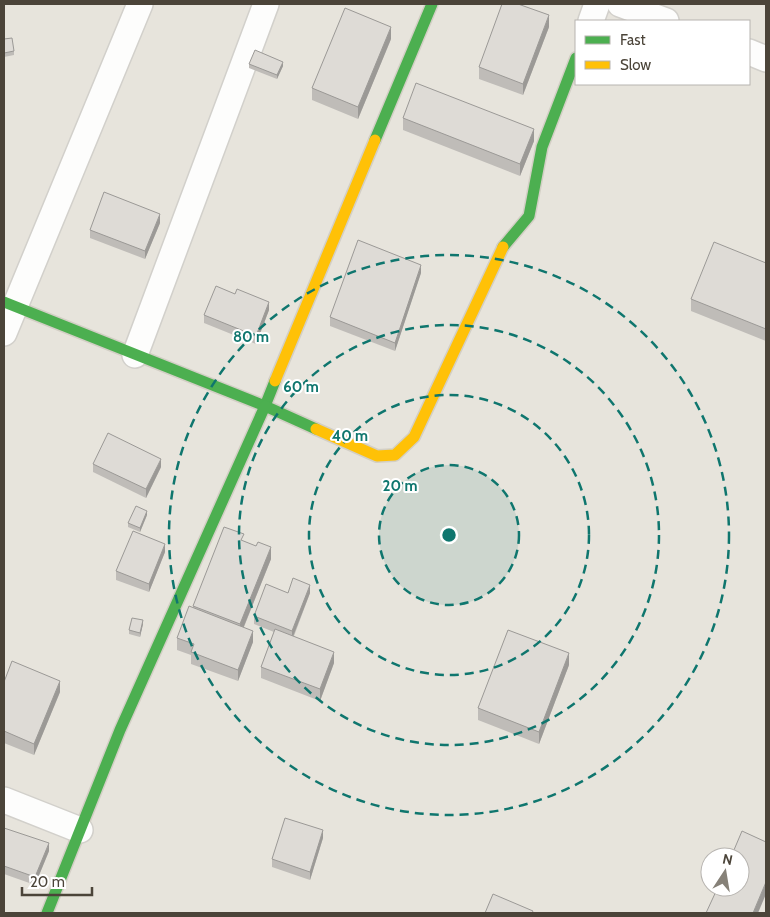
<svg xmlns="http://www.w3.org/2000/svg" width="770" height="917" font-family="Cabin,sans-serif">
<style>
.residential{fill:#e7e4dc;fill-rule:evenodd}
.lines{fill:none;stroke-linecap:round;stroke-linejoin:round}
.street-casing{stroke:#d2d0cb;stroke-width:28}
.fast-casing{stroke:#d3cfc5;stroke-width:14}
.slow-casing{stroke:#d3cfc5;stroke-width:14}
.street{stroke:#fdfdfc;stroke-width:25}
.fast{stroke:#4caf50;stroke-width:11}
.slow{stroke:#ffc107;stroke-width:11}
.wall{fill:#bfbcb8}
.shaded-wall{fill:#9b9996}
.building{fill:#dedbd6;stroke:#9b9996}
.ring{fill:none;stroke:#0f766e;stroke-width:2.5;stroke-dasharray:9 6}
.centre{fill:#0f766e;stroke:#fff;stroke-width:2.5}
.ring-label{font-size:15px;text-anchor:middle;font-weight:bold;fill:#0f766e;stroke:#fff;stroke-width:4;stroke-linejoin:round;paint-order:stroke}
</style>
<rect width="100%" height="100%" fill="#f4f2ee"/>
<!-- residential -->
<path class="residential" d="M 4,4 L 766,4 L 766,913 L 4,913 ZM 576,21 L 749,21 L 749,84 L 576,84 ZM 710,857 L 740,857 L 740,887 L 710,887 Z"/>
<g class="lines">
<defs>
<g id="street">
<polyline points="620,4 666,21"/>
<polyline points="591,21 597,4"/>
<polyline points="749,52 766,59"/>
<polyline points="4,333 140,4"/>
<polyline points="135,355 266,4"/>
<polyline points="4,800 80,830"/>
</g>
<g id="fast">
<polyline points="375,140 432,4"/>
<polyline points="503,247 529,216 542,147 576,58"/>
<polyline points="4,302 265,406 275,381"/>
<polyline points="47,913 120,730 265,406 316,429"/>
</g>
<g id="slow">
<polyline points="275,381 375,140"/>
<polyline points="316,429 377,456 395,455 414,437 503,247"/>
</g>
</defs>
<!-- street casing -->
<use href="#street" class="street-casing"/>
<!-- fast casing -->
<use href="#fast" class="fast-casing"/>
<!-- slow casing -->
<use href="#slow" class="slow-casing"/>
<!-- street -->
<use href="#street" class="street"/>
<!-- fast -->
<use href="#fast" class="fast"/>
<!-- slow -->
<use href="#slow" class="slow"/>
</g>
<!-- wall -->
<g class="wall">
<polygon points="549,27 523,95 479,79 479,67"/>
<polygon points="4,39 14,51 14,55 4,57"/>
<polygon points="391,39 358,119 312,100 312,88"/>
<polygon points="249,64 283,66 277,79 249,68"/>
<polygon points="403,118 534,141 520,176 403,130"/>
<polygon points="160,223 145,259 90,238 90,230"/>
<polygon points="766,263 766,341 691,311 691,299"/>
<polygon points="421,273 395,351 330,326 330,317"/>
<polygon points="269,310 256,344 204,323 204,315"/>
<polygon points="93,464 161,467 146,498 93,472"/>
<polygon points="147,515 140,532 128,527 128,523"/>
<polygon points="244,541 271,559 244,627 253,642 238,681 191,664 191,655 177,650 177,638 193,608 193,606"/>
<polygon points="165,552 149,592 116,580 116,571"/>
<polygon points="288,593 310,593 294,636 334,663 320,701 261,678 261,667 274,632 254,624 254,616"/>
<polygon points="143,624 140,637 129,634 129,630"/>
<polygon points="569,665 539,744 478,720 478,708"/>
<polygon points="4,682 60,692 34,755 4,743"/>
<polygon points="4,828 49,851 35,885 4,874"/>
<polygon points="323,838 310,880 272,867 272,859"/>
</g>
<!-- shaded-wall -->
<g class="shaded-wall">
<polygon points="549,15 549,27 523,95 523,84"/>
<polygon points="391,27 391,39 358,119 358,107"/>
<polygon points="283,62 283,66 277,79 277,75"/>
<polygon points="534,129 534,141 520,176 520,164"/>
<polygon points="160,214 160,223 145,259 145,251"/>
<polygon points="421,265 421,273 395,351 395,343"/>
<polygon points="269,302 269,310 256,344 256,336"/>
<polygon points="161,459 161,467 146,498 146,489"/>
<polygon points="147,511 147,515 140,532 140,528"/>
<polygon points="165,544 165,552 149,592 149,584"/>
<polygon points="271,547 271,559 240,636 240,624"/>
<polygon points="310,585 310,593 292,639 292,631"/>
<polygon points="143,620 143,624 140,637 140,633"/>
<polygon points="253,631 253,642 238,681 238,670"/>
<polygon points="334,652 334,663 320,701 320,689"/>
<polygon points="569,653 569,665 539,744 539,732"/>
<polygon points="60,681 60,692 34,755 34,744"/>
<polygon points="323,830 323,838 310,880 310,872"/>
<polygon points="49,843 49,851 35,885 35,877"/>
<polygon points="766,882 766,894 758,913 753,913"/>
</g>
<!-- building -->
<g class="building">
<polygon points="502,4 518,4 549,15 523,84 479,67"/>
<polygon points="345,8 391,27 358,107 312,88"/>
<polygon points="12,38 14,51 4,53 4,39"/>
<polygon points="255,50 283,62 277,75 249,64"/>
<polygon points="416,83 534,129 520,164 403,118"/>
<polygon points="104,192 160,214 145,251 90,230"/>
<polygon points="358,240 421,265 395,343 330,317"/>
<polygon points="714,242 766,263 766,329 691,299"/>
<polygon points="216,286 235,294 237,289 269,302 256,336 204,315"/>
<polygon points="108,433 161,459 146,489 93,464"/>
<polygon points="136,506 147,511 140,528 128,523"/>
<polygon points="224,527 244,534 241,540 256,546 258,542 271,547 240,624 193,606"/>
<polygon points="133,531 165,544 149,584 116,571"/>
<polygon points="293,578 310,585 292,631 254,616 266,584 288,593"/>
<polygon points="189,606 253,631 238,670 191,652 194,644 177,638"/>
<polygon points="132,618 143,620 140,633 129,630"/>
<polygon points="275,629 334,652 320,689 261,667"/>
<polygon points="508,630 569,653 539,732 478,708"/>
<polygon points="12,661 60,681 34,744 4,731 4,682"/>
<polygon points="285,818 323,830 310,872 272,859"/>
<polygon points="4,828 49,843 35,877 4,866"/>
<polygon points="742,831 766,842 766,882 753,913 706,913 718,887 740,887 740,857 731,857"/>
<polygon points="493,894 533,911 532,913 485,913"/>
</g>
<!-- distance rings -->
<circle cx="449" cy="535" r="70" fill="#0f766e" fill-opacity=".12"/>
<g class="ring">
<circle cx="449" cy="535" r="70"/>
<circle cx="449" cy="535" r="140"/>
<circle cx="449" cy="535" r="210"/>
<circle cx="449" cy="535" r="280"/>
</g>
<circle cx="449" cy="535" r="8" class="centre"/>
<g class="ring-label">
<text x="251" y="342">80 m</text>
<text x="301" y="392">60 m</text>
<text x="350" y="441">40 m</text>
<text x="400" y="491">20 m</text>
</g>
<!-- border -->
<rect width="770" height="917" fill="none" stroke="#4b4439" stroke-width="10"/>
<!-- legend -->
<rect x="575" y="20" width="175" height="65" fill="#ffffff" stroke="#b7b4b0"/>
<rect x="585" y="36" width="25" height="8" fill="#4caf50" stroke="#b7b4b0"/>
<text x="620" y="45" font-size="15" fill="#4b4439">Fast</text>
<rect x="585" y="61" width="25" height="8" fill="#ffc107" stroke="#b7b4b0"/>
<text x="620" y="70" font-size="15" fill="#4b4439">Slow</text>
<!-- north arrow -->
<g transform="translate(725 872) rotate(12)"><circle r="24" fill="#ffffff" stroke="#b7b4b0"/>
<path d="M0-4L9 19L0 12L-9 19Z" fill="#868178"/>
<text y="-8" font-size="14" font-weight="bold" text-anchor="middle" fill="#4b4439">N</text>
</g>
<!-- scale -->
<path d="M22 887v8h70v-8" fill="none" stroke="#4b4439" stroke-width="2.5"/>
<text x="30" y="887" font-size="15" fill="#4b4439" stroke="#ffffff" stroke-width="4" paint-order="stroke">20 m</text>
</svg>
